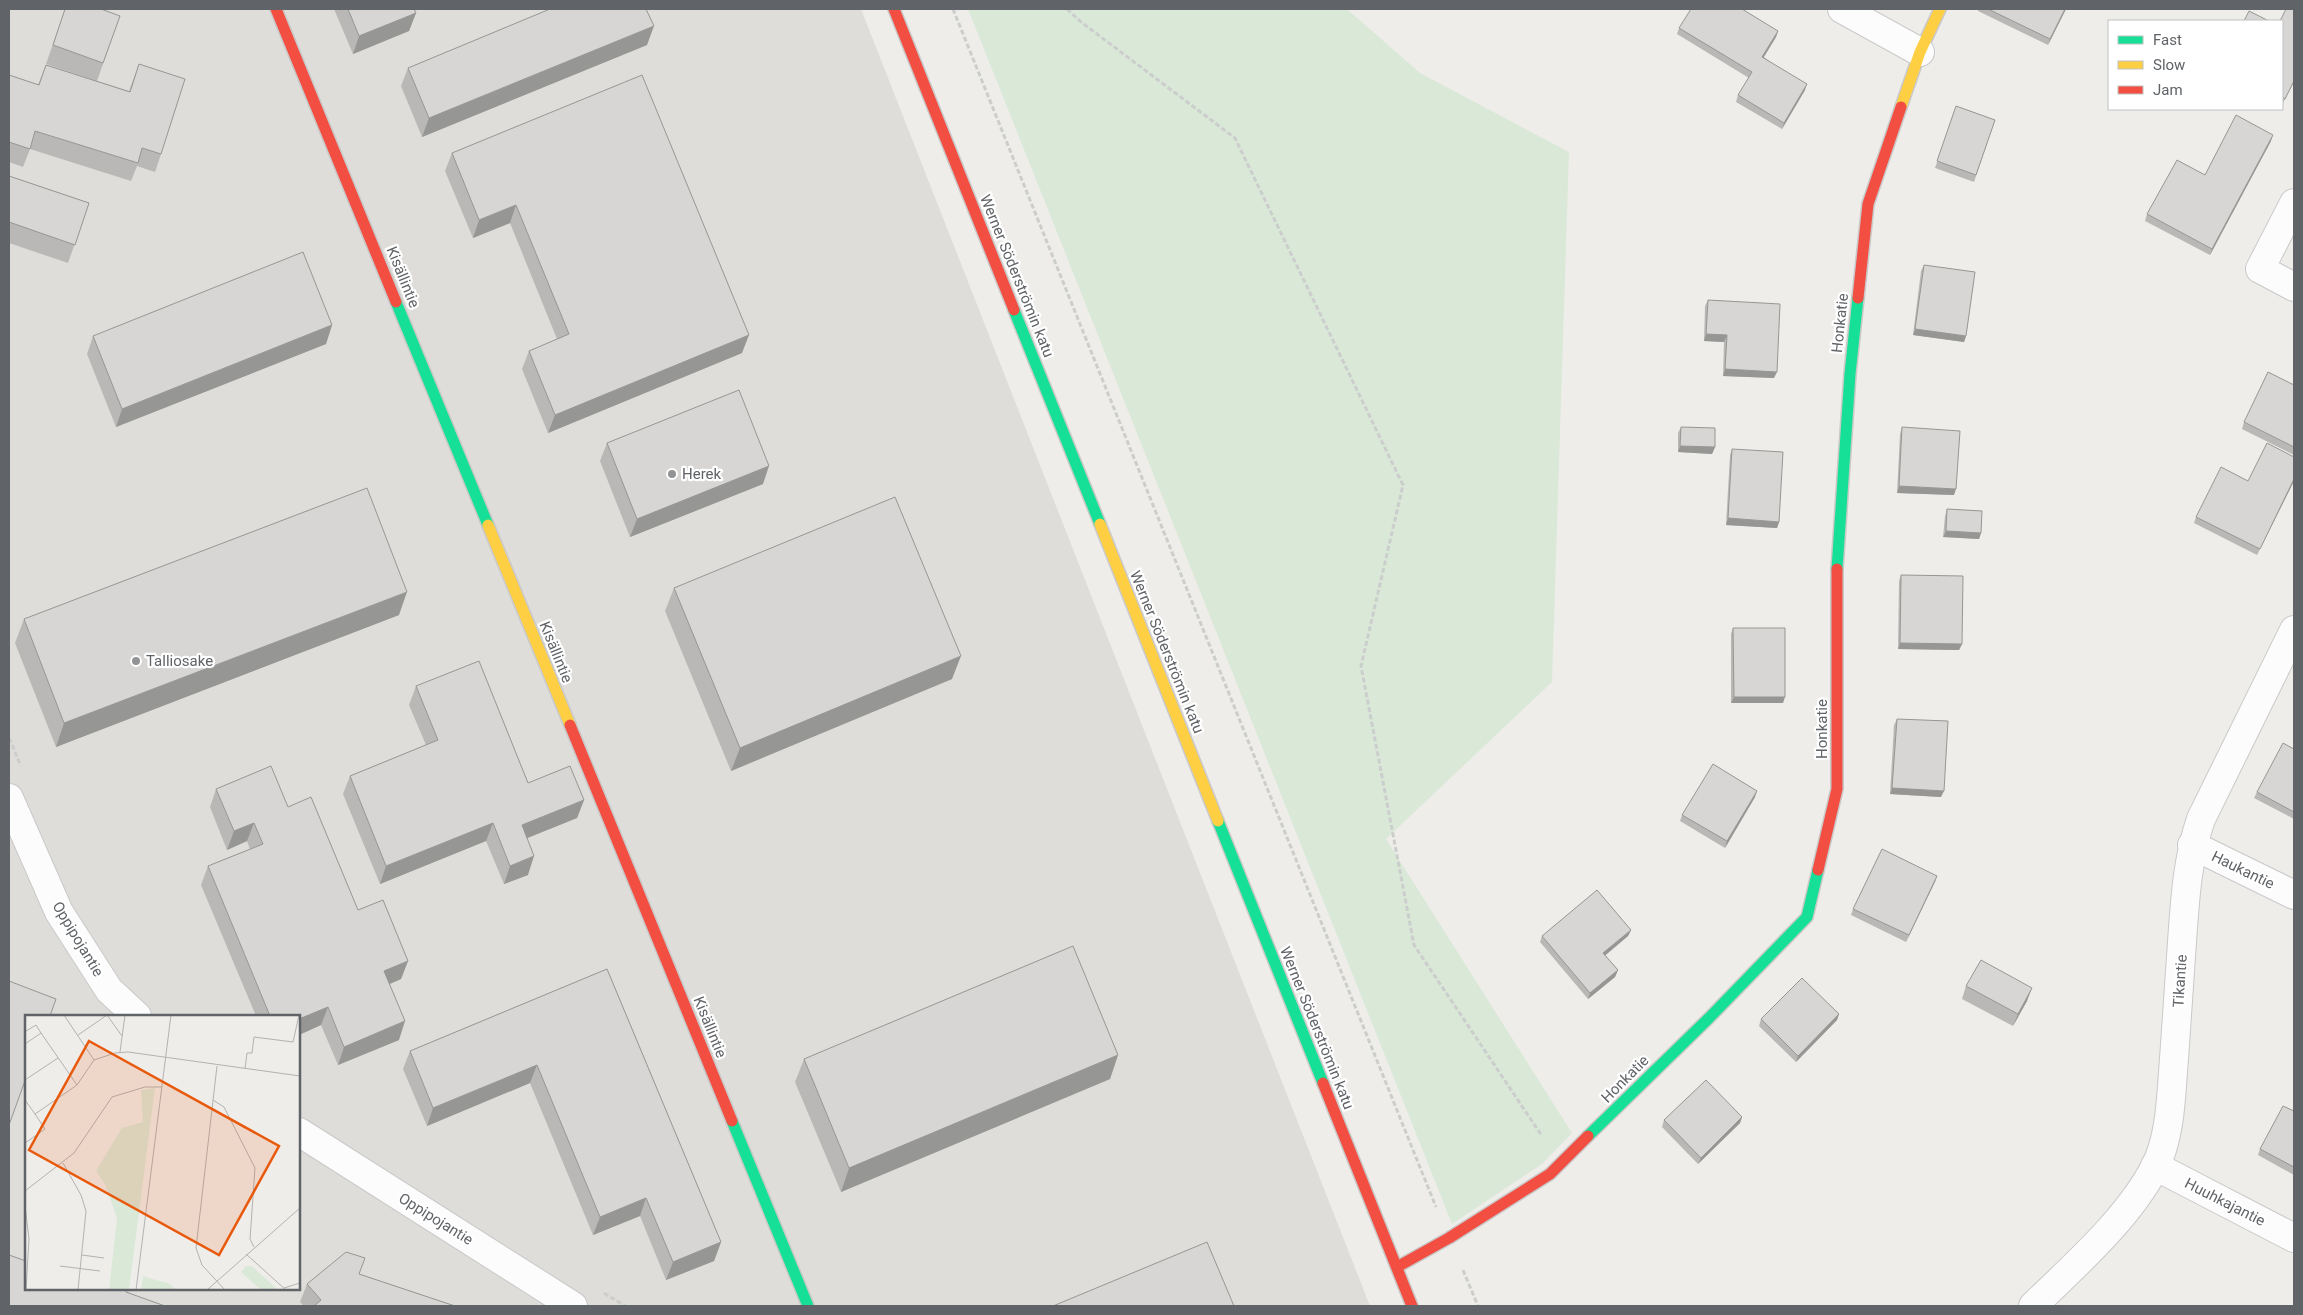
<svg xmlns="http://www.w3.org/2000/svg" width="2303" height="1315" font-family="Roboto,sans-serif">
<style>
.industrial{fill:#deddda;fill-rule:evenodd}
.green{fill:#dae8d8}
.lines{fill:none;stroke-linecap:round;stroke-linejoin:round}
.street-casing{stroke:#c9c9c9;stroke-width:30}
.fast-casing{stroke:#c9c9c9;stroke-width:14}
.slow-casing{stroke:#c9c9c9;stroke-width:14}
.jam-casing{stroke:#c9c9c9;stroke-width:14}
.path{stroke:#cbcecc;stroke-width:3;stroke-dasharray:5 2.5;stroke-linecap:butt}
.street{stroke:#fdfcfc;stroke-width:28}
.fast{stroke:#16e098;stroke-width:11}
.slow{stroke:#ffcf43;stroke-width:11}
.jam{stroke:#f24e42;stroke-width:11}
.wall{fill:#b9b8b6}
.shaded-wall{fill:#969694}
.building{fill:#d7d6d4;stroke:#969694}
.poi-dot{fill:#929395;stroke:#fff;stroke-width:2}
.labels{text-anchor:middle;dominant-baseline:central;stroke-width:4.5;stroke-linejoin:round;paint-order:stroke}
.street-label{font-size:15px;fill:#606367;stroke:#fff}
.poi-label{font-size:15px;fill:#606367;stroke:#fff;text-anchor:start}
.inset-road{fill:none;stroke:#b2b2b2;stroke-width:1}
.view{fill:#e8590c;fill-opacity:0.15;stroke:#e8590c;stroke-width:2.5}
.inset-edge{fill:none;stroke:#606367;stroke-width:2.5}
</style>
<rect width="100%" height="100%" fill="#efedea"/>
<!-- industrial -->
<path class="industrial" d="M 9,9 L 861,9 L 1370,1306 L 9,1306 ZM 26,1016 L 299,1016 L 299,1289 L 26,1289 Z"/>
<!-- green -->
<polygon class="green" points="968,9 1347,9 1420,73 1569,152 1552,682 1386,839 1572,1133 1542,1164 1452,1224"/>
<g class="lines">
<defs>
<g id="street">
<polyline points="1842,9 1920,52"/>
<polyline points="2294,203 2260,269 2294,287"/>
<polyline points="9,798 59,912 109,990 137,1016"/>
<polyline points="2192,845 2294,895"/>
<polyline points="299,1132 573,1306"/>
<polyline points="2155,1166 2294,1238"/>
<path d="M 2033,1306 C 2074,1266 2128,1219 2155,1167 C 2171,1136 2171,1094 2174,1059 C 2177,1020 2179,981 2182,942 C 2185,900 2187,860 2201,819 L 2294,630"/>
</g>
<g id="fast">
<polyline points="396,302 488,525"/>
<polyline points="1014,310 1100,524"/>
<polyline points="1837,569 1850,374 1858,298"/>
<polyline points="1218,821 1323,1083"/>
<polyline points="732,1121 808,1306"/>
<polyline points="1588,1136 1709,1018 1807,917 1818,870"/>
</g>
<g id="slow">
<polyline points="1901,107 1920,52 1940,9"/>
<polyline points="1100,524 1218,821"/>
<polyline points="488,525 570,725"/>
</g>
<g id="jam">
<polyline points="276,9 396,302"/>
<polyline points="894,9 1014,310"/>
<polyline points="1858,298 1868,204 1901,107"/>
<polyline points="570,725 732,1121"/>
<polyline points="1818,870 1837,789 1837,569"/>
<polyline points="1323,1083 1412,1306"/>
<polyline points="1397,1267 1449,1238 1550,1174 1588,1136"/>
</g>
</defs>
<!-- street casing -->
<use href="#street" class="street-casing"/>
<!-- fast casing -->
<use href="#fast" class="fast-casing"/>
<!-- slow casing -->
<use href="#slow" class="slow-casing"/>
<!-- jam casing -->
<use href="#jam" class="jam-casing"/>
<!-- path -->
<g class="path">
<polyline points="953,9 1436,1207"/>
<polyline points="1067,9 1081,22 1235,138 1403,485 1361,666 1414,945 1542,1136"/>
<polyline points="9,738 21,766"/>
<polyline points="1463,1270 1478,1306"/>
<polyline points="604,1293 625,1306"/>
</g>
<!-- street -->
<use href="#street" class="street"/>
<!-- fast -->
<use href="#fast" class="fast"/>
<!-- slow -->
<use href="#slow" class="slow"/>
<!-- jam -->
<use href="#jam" class="jam"/>
</g>
<!-- wall -->
<g class="wall">
<polygon points="65,9 120,16 97,81 46,64"/>
<polygon points="334,9 414,9 416,13 409,31 353,54"/>
<polygon points="1979,9 2066,9 2048,45 1978,11"/>
<polygon points="2282,21 2294,82 2282,105"/>
<polygon points="1679,28 1778,31 1776,37 1764,57 1805,90 1782,129 1736,102 1738,95 1749,78 1677,34"/>
<polygon points="647,45 422,137 401,86 408,68"/>
<polygon points="139,64 161,154 155,172 137,166 131,181 30,149 23,167 9,162 9,75 38,85 46,65 129,91"/>
<polygon points="1956,106 1995,120 1974,182 1935,168"/>
<polygon points="2271,141 2210,255 2145,221 2147,214"/>
<polygon points="452,153 742,353 548,433 522,369 529,351 557,339 510,223 473,238 445,171"/>
<polygon points="9,176 89,203 68,263 9,243"/>
<polygon points="1924,265 1966,336 1964,342 1913,335 1921,271"/>
<polygon points="1708,300 1774,378 1723,376 1724,342 1704,341 1705,306"/>
<polygon points="332,325 326,344 116,427 87,354 93,336"/>
<polygon points="2294,385 2294,455 2242,429 2244,422"/>
<polygon points="1681,427 1715,447 1712,454 1678,452 1678,433"/>
<polygon points="1902,427 1954,495 1897,493 1900,434"/>
<polygon points="607,443 763,484 630,537 600,461"/>
<polygon points="1732,449 1779,522 1777,528 1726,525 1730,455"/>
<polygon points="2294,457 2294,481 2257,555 2194,523 2196,517 2248,481"/>
<polygon points="1947,509 1981,533 1979,539 1943,537 1945,516"/>
<polygon points="1901,575 1962,644 1959,650 1898,649 1899,581"/>
<polygon points="674,588 952,679 731,771 665,611"/>
<polygon points="399,615 56,747 15,643 24,619"/>
<polygon points="1733,628 1783,703 1731,703 1731,634"/>
<polygon points="416,686 528,783 584,800 577,818 527,838 528,875 504,884 486,841 380,884 343,794 350,776 426,745 409,705"/>
<polygon points="1897,719 1941,797 1890,794 1894,725"/>
<polygon points="2294,749 2294,819 2254,798 2257,792"/>
<polygon points="216,789 288,807 358,910 408,961 401,979 390,984 399,1040 338,1065 321,1025 299,1035 299,1016 256,1016 201,885 208,866 250,849 247,841 227,850 210,807"/>
<polygon points="1755,797 1725,848 1680,821 1682,815"/>
<polygon points="1937,876 1906,942 1851,915 1853,909"/>
<polygon points="1631,930 1628,936 1605,955 1618,970 1615,977 1588,999 1540,942 1542,936"/>
<polygon points="607,969 721,1242 714,1261 666,1280 640,1216 593,1235 530,1083 427,1126 403,1069 410,1051"/>
<polygon points="1966,986 2027,1001 2013,1026 1962,999"/>
<polygon points="1839,1014 1837,1020 1796,1062 1759,1026 1761,1019"/>
<polygon points="1118,1055 1110,1079 841,1192 795,1082 804,1059"/>
<polygon points="2294,1111 2294,1175 2258,1155 2260,1149"/>
<polygon points="1742,1117 1740,1123 1698,1164 1662,1127 1664,1120"/>
<polygon points="359,1274 455,1306 304,1306 300,1302 307,1284"/>
</g>
<!-- shaded-wall -->
<g class="shaded-wall">
<polygon points="2065,9 2066,9 2048,45 2050,39"/>
<polygon points="416,13 409,31 353,54 359,36"/>
<polygon points="654,26 647,45 422,137 429,118"/>
<polygon points="1778,31 1776,37 1760,63 1762,57"/>
<polygon points="1807,84 1805,90 1782,129 1784,123"/>
<polygon points="2273,135 2271,141 2210,255 2212,249"/>
<polygon points="516,205 510,223 473,238 479,220"/>
<polygon points="332,325 326,344 116,427 122,409"/>
<polygon points="1915,329 1966,336 1964,342 1913,335"/>
<polygon points="1706,334 1727,335 1724,342 1704,341"/>
<polygon points="749,335 742,353 548,433 555,415"/>
<polygon points="1725,369 1777,372 1774,378 1723,376"/>
<polygon points="1680,446 1715,447 1712,454 1678,452"/>
<polygon points="769,466 763,484 630,537 637,519"/>
<polygon points="2294,479 2294,481 2257,555 2260,549"/>
<polygon points="1899,486 1956,489 1954,495 1897,493"/>
<polygon points="1728,518 1779,522 1777,528 1726,525"/>
<polygon points="1946,531 1981,533 1979,539 1943,537"/>
<polygon points="407,592 399,615 56,747 64,723"/>
<polygon points="1900,643 1962,644 1959,650 1898,649"/>
<polygon points="961,656 952,679 731,771 740,748"/>
<polygon points="1734,697 1785,697 1783,703 1731,703"/>
<polygon points="1892,788 1944,791 1941,797 1890,794"/>
<polygon points="1757,791 1755,797 1725,848 1727,841"/>
<polygon points="584,800 577,818 515,843 522,825"/>
<polygon points="254,823 247,841 227,850 234,831"/>
<polygon points="493,823 486,841 380,884 386,866"/>
<polygon points="534,856 528,875 504,884 510,866"/>
<polygon points="1937,876 1935,882 1906,942 1909,935"/>
<polygon points="1631,930 1628,936 1601,959 1603,953"/>
<polygon points="408,961 401,979 378,989 384,971"/>
<polygon points="1618,970 1615,977 1588,999 1590,993"/>
<polygon points="2032,988 2027,1001 2013,1026 2018,1014"/>
<polygon points="328,1007 321,1025 299,1035 299,1019"/>
<polygon points="1839,1014 1837,1020 1796,1062 1798,1056"/>
<polygon points="405,1021 399,1040 338,1065 344,1047"/>
<polygon points="1118,1055 1110,1079 841,1192 849,1168"/>
<polygon points="537,1065 530,1083 427,1126 433,1108"/>
<polygon points="1742,1117 1740,1123 1698,1164 1701,1158"/>
<polygon points="646,1198 640,1216 593,1235 600,1217"/>
<polygon points="721,1242 714,1261 666,1280 673,1262"/>
</g>
<!-- building -->
<g class="building">
<polygon points="65,9 101,9 120,16 103,63 53,45"/>
<polygon points="348,9 414,9 416,13 359,36"/>
<polygon points="550,9 646,9 654,26 429,118 408,68"/>
<polygon points="1691,9 1742,9 1778,31 1762,57 1807,84 1784,123 1738,95 1752,72 1679,28"/>
<polygon points="1988,9 2065,9 2050,39"/>
<polygon points="2286,9 2294,9 2294,81 2285,99 2282,97 2282,21 2280,21"/>
<polygon points="2249,11 2269,21 2244,21"/>
<polygon points="139,64 185,79 161,154 142,148 138,163 35,131 30,149 9,142 9,75 39,85 46,65 130,92"/>
<polygon points="642,75 749,335 555,415 529,351 569,334 516,205 479,220 452,153"/>
<polygon points="1956,106 1995,120 1976,175 1937,161"/>
<polygon points="2236,115 2273,135 2212,249 2147,214 2177,160 2205,175"/>
<polygon points="9,176 89,203 75,245 9,222"/>
<polygon points="303,252 332,325 122,409 93,336"/>
<polygon points="1924,265 1975,272 1966,336 1915,329"/>
<polygon points="1708,300 1780,304 1777,372 1725,369 1727,335 1706,334"/>
<polygon points="2268,372 2294,385 2294,447 2244,422"/>
<polygon points="739,390 769,466 637,519 607,443"/>
<polygon points="1681,427 1715,428 1715,447 1680,446"/>
<polygon points="1902,427 1960,431 1956,489 1899,486"/>
<polygon points="2267,443 2294,457 2294,479 2260,549 2196,517 2221,467 2248,481"/>
<polygon points="1732,449 1783,452 1779,522 1728,518"/>
<polygon points="367,488 407,592 64,723 24,619"/>
<polygon points="895,497 961,656 740,748 674,588"/>
<polygon points="1947,509 1982,511 1981,533 1946,531"/>
<polygon points="1901,575 1963,576 1962,644 1900,643"/>
<polygon points="1733,628 1785,628 1785,697 1734,697"/>
<polygon points="479,661 528,783 570,766 584,800 522,825 534,856 510,866 493,823 386,866 350,776 438,740 416,686"/>
<polygon points="1897,719 1948,721 1944,791 1892,788"/>
<polygon points="2283,743 2294,749 2294,812 2257,792"/>
<polygon points="1713,764 1757,791 1727,841 1682,815"/>
<polygon points="271,766 288,807 311,797 358,910 383,900 408,961 384,971 405,1021 344,1047 328,1007 299,1019 299,1016 270,1016 208,866 263,844 254,823 234,831 216,789"/>
<polygon points="1882,849 1937,876 1909,935 1853,909"/>
<polygon points="1597,890 1631,930 1603,953 1618,970 1590,993 1542,936"/>
<polygon points="1073,946 1118,1055 849,1168 804,1059"/>
<polygon points="1981,960 2032,988 2018,1014 1966,986"/>
<polygon points="607,969 721,1242 673,1262 646,1198 600,1217 537,1065 433,1108 410,1051"/>
<polygon points="1802,978 1839,1014 1798,1056 1761,1019"/>
<polygon points="9,981 56,999 50,1016 26,1016 26,1078 9,1125"/>
<polygon points="1706,1080 1742,1117 1701,1158 1664,1120"/>
<polygon points="2283,1106 2294,1111 2294,1167 2260,1149"/>
<polygon points="1207,1242 1234,1306 1053,1306"/>
<polygon points="346,1252 365,1258 359,1274 455,1306 314,1306 321,1300 307,1284"/>
<polygon points="9,1255 26,1261 26,1289 127,1289 126,1292 165,1306 9,1306"/>
</g>
<!-- markers -->
<g class="poi-dot">
<circle cx="672" cy="474" r="5"/>
<circle cx="136" cy="661" r="5"/>
</g>
<g class="labels">
<!-- street labels -->
<g class="street-label">
<text transform="translate(1017 276) rotate(68)">Werner Söderströmin katu</text>
<text transform="translate(403 277) rotate(68)">Kisällintie</text>
<text transform="translate(1840 323) rotate(-84)">Honkatie</text>
<text transform="translate(556 652) rotate(68)">Kisällintie</text>
<text transform="translate(1167 652) rotate(68)">Werner Söderströmin katu</text>
<text transform="translate(1822 729) rotate(-90)">Honkatie</text>
<text transform="translate(2243 870) rotate(26)">Haukantie</text>
<text transform="translate(78 939) rotate(59)">Oppipojantie</text>
<text transform="translate(2180 981) rotate(-86)">Tikantie</text>
<text transform="translate(710 1027) rotate(68)">Kisällintie</text>
<text transform="translate(1317 1028) rotate(68)">Werner Söderströmin katu</text>
<text transform="translate(1625 1079) rotate(-45)">Honkatie</text>
<text transform="translate(2225 1202) rotate(27)">Huuhkajantie</text>
<text transform="translate(436 1219) rotate(32)">Oppipojantie</text>
</g>
<!-- poi labels -->
<g class="poi-label">
<text x="682" y="474">Herek</text>
<text x="146" y="661">Talliosake</text>
</g>
</g>
<!-- overview -->
<g transform="translate(25 1015)">
<rect width="275" height="275" fill="#efedea"/>
<path d="M 130,73 L 104,275 L 84,275 L 92,203 L 80,169 L 71,156 L 97,113 L 118,107 L 116,75 ZM 221,251 L 227,251 L 253,275 L 236,275 L 216,257 ZM 118,261 L 145,269 L 151,275 L 116,275 Z" fill="#dae8d8"/>
<path class="inset-road" d="M 39,0 L 69,45M 1,16 L 11,10 L 16,18M 53,20 L 82,0 L 97,21M 0,29 L 16,18 L 52,70M 95,37 L 100,0M 192,51 L 171,233 L 177,250 L 200,275M 220,54 L 222,38 L 227,38 L 229,22 L 268,27 L 274,0M 0,65 L 33,43M 0,85 L 10,99M 188,85 L 199,92 L 230,153 L 225,224 L 229,232M 0,128 L 20,114 L 10,99 L 52,70 L 69,45 L 90,38 L 103,37 L 275,61M 38,148 L 56,180 L 61,196 L 53,275M 0,176 L 49,138 L 87,82 L 120,72 L 137,72M 0,191 L 4,224 L 1,275M 221,239 L 261,275M 57,240 L 79,243M 35,251 L 75,256M 259,273 L 275,268M 111,275 L 146,0M 182,275 L 275,193"/>
<path class="view" d="M 64,26 L 254,131 L 194,240 L 4,135 Z"/>
<rect width="275" height="275" class="inset-edge"/>
</g>
<!-- border -->
<rect width="2303" height="1315" fill="none" stroke="#606367" stroke-width="20"/>
<!-- legend -->
<rect x="2108" y="20" width="175" height="90" fill="#ffffff" stroke="#bfc1c2"/>
<rect x="2118" y="36" width="25" height="8" fill="#16e098" stroke="#bfc1c2"/>
<text x="2153" y="45" font-size="15" fill="#606367">Fast</text>
<rect x="2118" y="61" width="25" height="8" fill="#ffcf43" stroke="#bfc1c2"/>
<text x="2153" y="70" font-size="15" fill="#606367">Slow</text>
<rect x="2118" y="86" width="25" height="8" fill="#f24e42" stroke="#bfc1c2"/>
<text x="2153" y="95" font-size="15" fill="#606367">Jam</text>
</svg>
